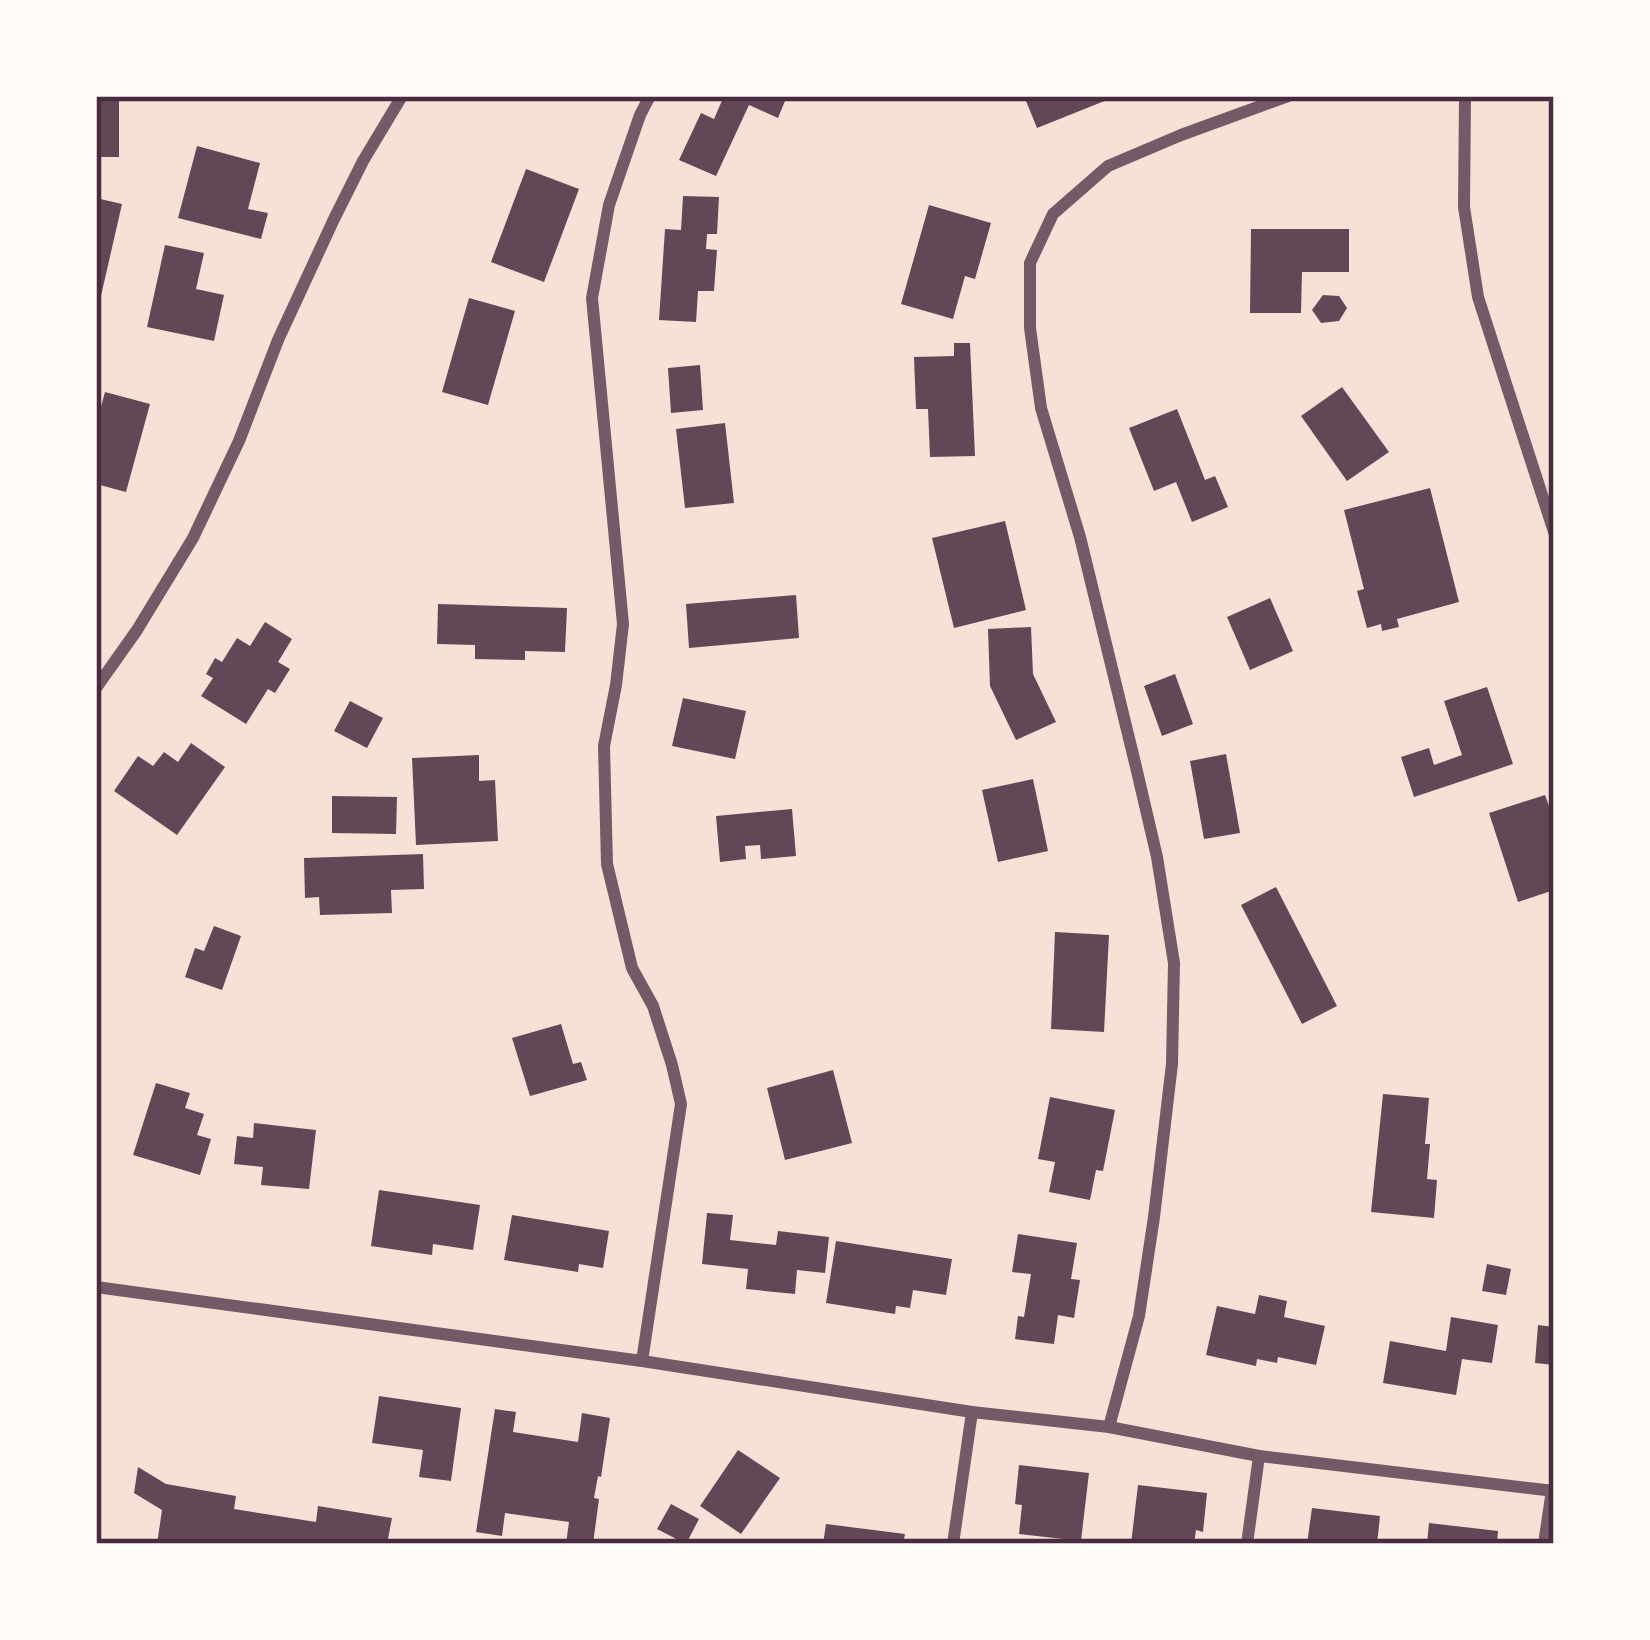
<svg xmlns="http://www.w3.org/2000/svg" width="1650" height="1640" font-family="Raleway,sans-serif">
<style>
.building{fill:#644757}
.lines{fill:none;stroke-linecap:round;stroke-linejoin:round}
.minor{stroke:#755966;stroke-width:12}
.neatline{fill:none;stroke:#4a2c40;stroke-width:4.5}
</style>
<rect width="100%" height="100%" fill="#f7e1d7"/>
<!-- building -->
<g class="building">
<rect x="96" y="96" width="23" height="61"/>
<polygon points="724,96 787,96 778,118 749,105 716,176 679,160 701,113 714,119"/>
<polygon points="1024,96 1117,96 1037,128"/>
<polygon points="197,146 260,163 248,209 268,213 261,239 178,218"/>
<polygon points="526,169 579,189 544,282 491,262"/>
<polygon points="683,196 719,197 717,234 707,234 706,249 717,250 714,291 698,291 696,322 659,320 665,229 681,230"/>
<polygon points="96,198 122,204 98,309 96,309"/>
<polygon points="929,205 991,223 975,279 965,276 953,319 901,304"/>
<polygon points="1251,229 1349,229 1349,272 1302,272 1301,313 1250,313"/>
<polygon points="165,245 204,253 196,289 224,295 214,341 147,327"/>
<polygon points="1323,295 1339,296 1347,308 1339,321 1321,323 1312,310"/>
<polygon points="469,298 515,311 488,405 442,392"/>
<polygon points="954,343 970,343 975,456 930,457 928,409 916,409 914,357 954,356"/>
<polygon points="700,365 703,410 671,413 668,368"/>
<polygon points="1342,387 1389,452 1347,481 1301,416"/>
<polygon points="105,392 150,404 126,492 96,484 96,425"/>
<polygon points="1177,409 1205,480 1215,476 1228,507 1192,522 1176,482 1154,491 1129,428"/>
<polygon points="725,423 734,503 685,508 676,429"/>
<polygon points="1430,488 1459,602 1397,619 1399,627 1382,631 1381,624 1367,628 1357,591 1364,589 1344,510"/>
<polygon points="1005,521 1026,610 954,628 932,538"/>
<polygon points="796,595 799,638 689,648 686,604"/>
<polygon points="1270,598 1293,651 1250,670 1227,617"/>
<polygon points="438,604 567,608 565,652 525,651 525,660 475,659 475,645 437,644"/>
<polygon points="265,622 292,639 278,662 290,669 275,693 268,689 246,724 201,696 213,678 206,674 215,658 222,662 237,638 250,646"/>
<polygon points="1031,627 1033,674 1056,722 1016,740 990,686 988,629"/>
<polygon points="1175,674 1193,724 1162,736 1144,686"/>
<polygon points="1487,687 1513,764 1414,797 1401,757 1429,748 1434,765 1462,755 1444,701"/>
<polygon points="683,698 746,711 735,759 672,746"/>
<polygon points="350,701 383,718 367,748 334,731"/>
<polygon points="191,743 225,767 177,835 114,791 138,756 153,766 164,752 178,762"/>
<polygon points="1226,754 1240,833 1204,839 1190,761"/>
<polygon points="479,755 479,781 495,780 498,841 416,845 412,758"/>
<polygon points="1033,779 1048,851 998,862 982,790"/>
<polygon points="1545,795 1554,820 1554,890 1518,902 1489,813"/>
<polygon points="332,796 397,797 396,834 332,833"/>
<polygon points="792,809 796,856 761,859 760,845 745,846 746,859 720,862 716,816"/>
<polygon points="423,854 424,889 391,890 392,913 320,915 319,897 305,898 304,858"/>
<polygon points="1276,887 1337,1006 1302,1024 1241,905"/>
<polygon points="214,926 241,936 222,990 185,977 195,948 204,951"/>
<polygon points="1055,932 1109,935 1104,1032 1051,1029"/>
<polygon points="561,1024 573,1064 581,1062 587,1080 530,1096 512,1038"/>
<polygon points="833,1070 852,1143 785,1160 767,1088"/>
<polygon points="156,1083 190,1093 185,1108 204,1114 197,1135 211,1139 200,1175 133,1155"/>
<polygon points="1383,1094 1429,1098 1425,1144 1430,1144 1427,1179 1437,1180 1434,1218 1371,1212"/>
<polygon points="1050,1097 1115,1110 1103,1171 1096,1170 1090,1200 1049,1192 1055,1162 1038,1159"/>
<polygon points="254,1123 316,1130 309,1189 261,1185 263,1167 234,1164 237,1136 253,1138"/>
<polygon points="379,1190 480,1205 473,1250 433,1244 432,1255 371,1246"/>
<polygon points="707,1213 733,1215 730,1240 776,1245 778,1231 829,1237 825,1273 797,1270 795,1294 746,1289 748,1269 702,1264"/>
<polygon points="512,1215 609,1231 603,1268 579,1264 578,1272 504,1260"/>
<polygon points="1018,1234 1077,1243 1071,1279 1080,1280 1074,1318 1058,1315 1054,1344 1015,1339 1018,1316 1024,1317 1031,1274 1012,1272"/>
<polygon points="836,1241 952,1259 946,1295 913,1290 910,1308 896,1306 895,1314 826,1303"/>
<polygon points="1487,1264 1511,1269 1506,1295 1482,1291"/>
<polygon points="1259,1295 1287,1301 1284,1317 1325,1326 1316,1365 1278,1357 1277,1363 1257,1359 1256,1366 1206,1355 1217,1306 1255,1314"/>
<polygon points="1451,1317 1498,1325 1492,1363 1462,1359 1456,1395 1383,1383 1390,1341 1446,1351"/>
<polygon points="1538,1325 1554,1327 1554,1365 1535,1363"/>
<polygon points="379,1396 461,1408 451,1481 419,1477 423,1450 372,1443"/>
<polygon points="495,1409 516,1412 513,1432 578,1442 582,1413 610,1418 601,1477 598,1476 594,1498 599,1499 593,1544 566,1544 569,1522 505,1513 502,1536 476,1532"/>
<polygon points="738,1450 780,1478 741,1534 700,1506"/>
<polygon points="1019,1465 1089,1473 1081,1541 1019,1534 1022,1505 1015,1504"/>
<polygon points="138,1467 166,1484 236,1496 234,1509 316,1522 318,1506 392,1518 387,1544 157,1544 162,1510 134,1493"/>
<polygon points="1138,1485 1207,1493 1203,1532 1196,1530 1194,1544 1131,1544"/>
<polygon points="671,1504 699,1519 686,1544 657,1529"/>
<polygon points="1312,1508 1380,1516 1377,1544 1307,1544"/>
<polygon points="1429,1523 1498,1531 1497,1544 1427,1544"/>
<polygon points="826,1524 905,1534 903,1544 823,1544"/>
</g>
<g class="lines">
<!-- minor -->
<g class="minor">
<polyline points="1465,96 1464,207 1478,297 1554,532"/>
<polyline points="96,688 137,630 193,538 239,441 278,340 334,219 363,161 402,96"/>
<polyline points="96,1287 642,1361 972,1412 1109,1427 1259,1456 1554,1491"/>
<polyline points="642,1361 681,1104 672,1065 653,1006 632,968 607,864 604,746 616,685 623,624 592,298 609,205 640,115 650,96"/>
<polyline points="1109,1427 1139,1316 1154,1217 1172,1064 1174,963 1157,857 1136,767 1080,537 1041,408 1030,328 1030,263 1053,214 1108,166 1181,135 1288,96"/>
<polyline points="953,1544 972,1412"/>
<polyline points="1247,1544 1259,1456"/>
<polyline points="1544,1544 1552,1490"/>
</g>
</g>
<!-- border -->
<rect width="1650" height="1640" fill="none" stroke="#fffaf5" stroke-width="198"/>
<rect x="99" y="99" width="1452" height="1442" class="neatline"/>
</svg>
